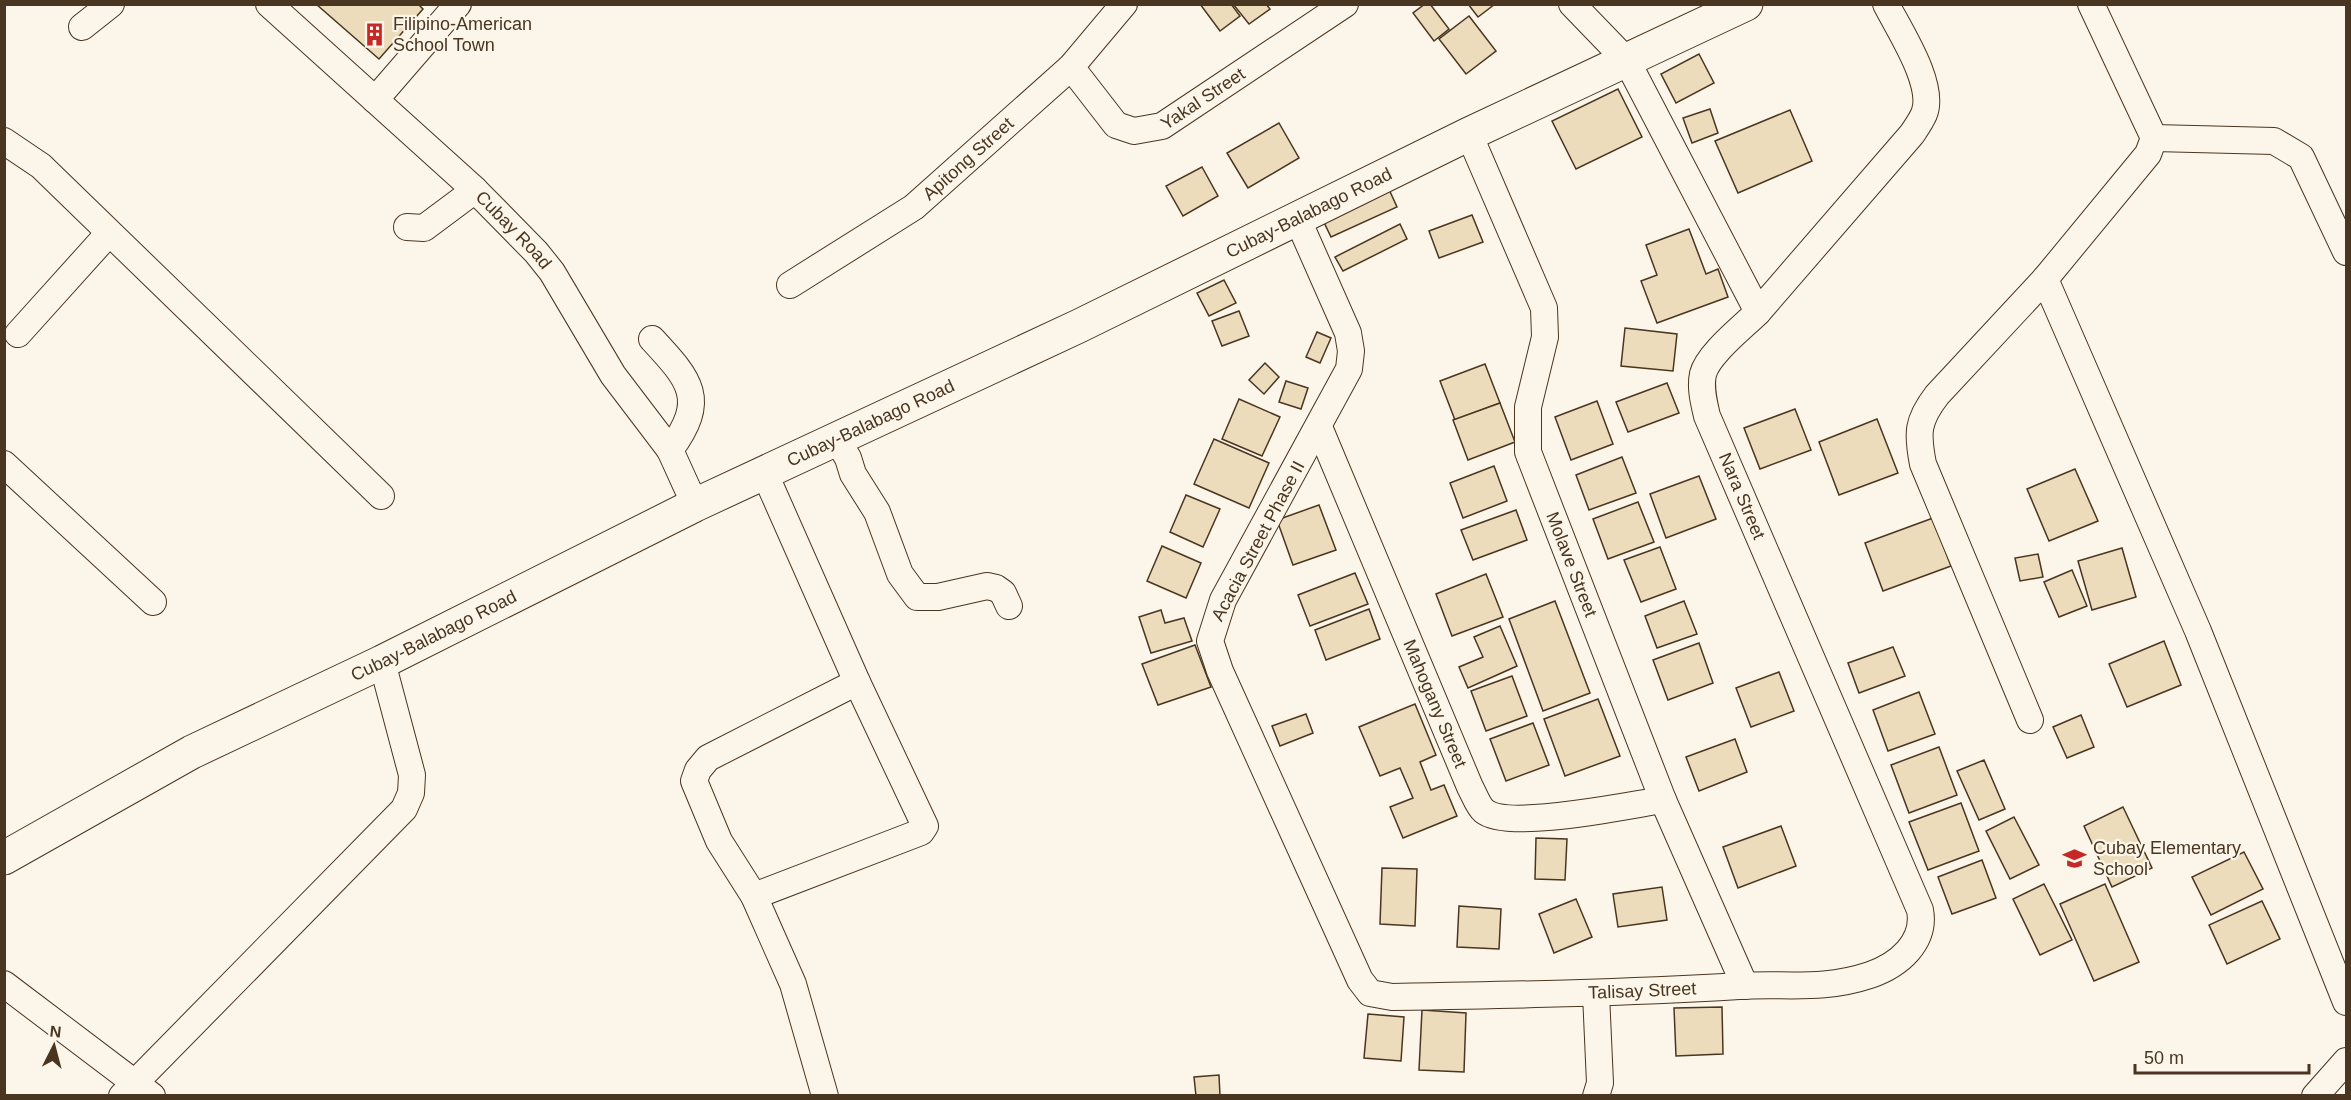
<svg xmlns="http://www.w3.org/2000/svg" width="2351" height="1100" font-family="Helvetica,sans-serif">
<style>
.building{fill:#ecdcbc;stroke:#4a3520;stroke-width:1.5}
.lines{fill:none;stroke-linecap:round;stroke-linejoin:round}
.minor-casing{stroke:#4a3520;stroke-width:28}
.major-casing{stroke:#4a3520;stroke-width:35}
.minor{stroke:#fbf6e9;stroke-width:26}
.major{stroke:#fbf6e9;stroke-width:33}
.labels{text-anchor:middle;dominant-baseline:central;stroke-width:4.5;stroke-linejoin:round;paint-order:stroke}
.poi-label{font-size:18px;fill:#4a3520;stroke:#fbf6e9;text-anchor:start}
.street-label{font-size:18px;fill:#4a3520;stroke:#fbf6e9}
</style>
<rect width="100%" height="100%" fill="#fbf6e9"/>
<!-- building -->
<g class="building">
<polygon points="316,4 418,4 423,9 379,59"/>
<polygon points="1200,4 1231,4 1240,16 1220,31"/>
<polygon points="1233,4 1266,4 1270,9 1249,24"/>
<polygon points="1425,4 1430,4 1449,29 1434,41 1413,13"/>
<polygon points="1468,4 1495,4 1478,17"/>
<polygon points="1469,16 1496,51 1466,74 1439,39"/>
<polygon points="1699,54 1714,83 1676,103 1661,74"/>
<polygon points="1618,89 1642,137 1576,169 1552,121"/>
<polygon points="1710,109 1718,133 1692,143 1683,118"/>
<polygon points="1790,110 1812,161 1738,193 1715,141"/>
<polygon points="1279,123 1299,158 1248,188 1227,153"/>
<polygon points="1202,167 1218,196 1183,216 1166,186"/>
<polygon points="1387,185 1397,207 1331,237 1321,216"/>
<polygon points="1472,215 1483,242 1439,258 1429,231"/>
<polygon points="1400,224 1407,239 1343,271 1335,257"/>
<polygon points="1689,229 1706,274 1718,269 1728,297 1657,323 1641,281 1657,275 1646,245"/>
<polygon points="1224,280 1236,303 1209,316 1197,293"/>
<polygon points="1239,311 1249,336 1222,346 1212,321"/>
<polygon points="1625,328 1677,334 1673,371 1621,366"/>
<polygon points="1317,332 1331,338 1320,363 1306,357"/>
<polygon points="1265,363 1279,377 1264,394 1249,380"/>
<polygon points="1485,364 1500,403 1455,420 1440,381"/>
<polygon points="1286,381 1308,388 1301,409 1279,402"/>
<polygon points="1667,383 1679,413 1628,432 1616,402"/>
<polygon points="1239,399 1280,417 1262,456 1222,439"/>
<polygon points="1597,401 1613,444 1571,460 1555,417"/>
<polygon points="1500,403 1515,442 1468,460 1453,420"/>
<polygon points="1795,409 1811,450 1760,469 1744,428"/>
<polygon points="1877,419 1898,473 1839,495 1819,442"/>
<polygon points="1214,439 1269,463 1249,508 1194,484"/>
<polygon points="1622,457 1636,493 1589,510 1576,475"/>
<polygon points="1494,466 1507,501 1463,518 1450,483"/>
<polygon points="2075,469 2098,521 2049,541 2027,489"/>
<polygon points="1699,476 1716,519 1666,538 1650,494"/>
<polygon points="1186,495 1220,509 1203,547 1170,532"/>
<polygon points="1638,502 1654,542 1608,559 1593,519"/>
<polygon points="1319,505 1336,550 1293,565 1277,520"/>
<polygon points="1516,510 1527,540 1473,560 1461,530"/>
<polygon points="1933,518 1951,566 1883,591 1865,543"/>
<polygon points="1162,546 1201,563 1186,598 1147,581"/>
<polygon points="1660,547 1676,589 1641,602 1624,560"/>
<polygon points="2122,548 2136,597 2092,610 2078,561"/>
<polygon points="2038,554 2043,577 2020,581 2015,558"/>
<polygon points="2072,570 2087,606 2059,617 2044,582"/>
<polygon points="1355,573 1368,604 1310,626 1298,595"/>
<polygon points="1486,574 1503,617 1452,636 1436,594"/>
<polygon points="1555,601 1590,693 1543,711 1509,619"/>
<polygon points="1684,601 1697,634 1657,648 1645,616"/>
<polygon points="1369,609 1380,639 1326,660 1315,630"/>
<polygon points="1161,610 1165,623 1184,618 1192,641 1151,653 1139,617"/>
<polygon points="1500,626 1517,666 1468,688 1459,667 1483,657 1474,637"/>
<polygon points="2164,641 2181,685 2127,707 2109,664"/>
<polygon points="1699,643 1713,683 1668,700 1653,660"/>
<polygon points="1195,645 1211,687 1158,705 1142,664"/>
<polygon points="1893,647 1905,676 1859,693 1848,663"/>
<polygon points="1779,672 1794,711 1751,727 1736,688"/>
<polygon points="1512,676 1527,716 1486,731 1471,691"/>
<polygon points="1919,692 1935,734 1888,751 1873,710"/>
<polygon points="1598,699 1620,756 1565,776 1544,719"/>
<polygon points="1415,704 1436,755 1420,762 1431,790 1444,785 1457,816 1403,838 1390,807 1413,798 1400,768 1380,776 1359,727"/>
<polygon points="1306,714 1313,733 1280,746 1272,726"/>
<polygon points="2081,715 2094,747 2067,758 2053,727"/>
<polygon points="1533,723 1549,765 1506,781 1490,739"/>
<polygon points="1735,739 1747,772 1699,791 1686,757"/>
<polygon points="1939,747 1957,795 1909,813 1891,765"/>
<polygon points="1984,760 2005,809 1979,820 1957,771"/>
<polygon points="1961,803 1979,851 1928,870 1909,822"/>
<polygon points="2123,807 2152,868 2112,887 2084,826"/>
<polygon points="2014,817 2039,865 2010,879 1986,831"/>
<polygon points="1781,826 1796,866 1738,888 1723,847"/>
<polygon points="1536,838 1567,839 1565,880 1535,879"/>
<polygon points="2244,852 2263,889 2211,915 2192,877"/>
<polygon points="1982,860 1996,898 1952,914 1938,877"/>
<polygon points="1382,868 1417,869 1415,926 1380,924"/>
<polygon points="2044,884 2072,940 2040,955 2013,899"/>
<polygon points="2105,884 2139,962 2094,981 2060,904"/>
<polygon points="1662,887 1667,920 1618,927 1613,894"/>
<polygon points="1576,899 1592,937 1554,953 1539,914"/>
<polygon points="2262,901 2280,939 2227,964 2209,925"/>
<polygon points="1459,906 1501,909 1499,949 1457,947"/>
<polygon points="1722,1007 1723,1054 1676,1056 1674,1008"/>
<polygon points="1422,1010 1466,1013 1464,1072 1419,1070"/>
<polygon points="1368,1014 1404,1017 1401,1061 1364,1058"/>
<polygon points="1219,1075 1220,1096 1196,1096 1194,1077"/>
</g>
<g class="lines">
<defs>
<g id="minor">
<path id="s1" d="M 269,4 L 475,190 L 536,252 L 552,272 L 613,375 L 670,450 L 695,505"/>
<polyline points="82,27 111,4"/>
<path id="s2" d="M 1071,67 L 1116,125 L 1134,131 L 1162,126 L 1345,4"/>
<polyline points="375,100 458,4"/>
<path id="s3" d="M 1469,134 L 1544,308 L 1545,337 L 1528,407 L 1528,452 L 1663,800 L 1745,986"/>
<polyline points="2154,138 2274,141 2301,157 2346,252"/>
<polyline points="4,141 41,166 381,496"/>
<path id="s4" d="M 1298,220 L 1348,333 L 1351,351 L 1349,369 L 1223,600 L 1210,641 L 1220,671 L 1360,980 L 1370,993 L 1392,997 C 1508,995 1623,993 1739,986 C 1786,983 1822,991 1870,975 C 1899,965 1926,942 1920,910 L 1707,416 C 1704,403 1700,388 1703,374 C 1708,354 1743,327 1758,312 L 1627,61 L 1572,4"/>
<polyline points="407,227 424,228 475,190"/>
<polyline points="2045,279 2198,631 2346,1002"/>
<path id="s5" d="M 790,285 L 914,207 L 1071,67 L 1124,4"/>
<path d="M 1758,312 L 1912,134 C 1916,128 1921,121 1924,114 C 1936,85 1899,30 1886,4"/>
<polyline points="18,334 109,233"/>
<path d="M 652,339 C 690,380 708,399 670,450"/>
<path id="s6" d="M 1319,427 L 1470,787 C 1474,794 1478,806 1484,811 C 1508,831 1629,805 1663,800"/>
<polyline points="836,438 848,458 853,474 877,512 900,574 917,597 938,597 987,586 996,588 1003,593 1009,606"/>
<polyline points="4,464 153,602"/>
<path d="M 2030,720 L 1923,464 C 1917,433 1917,421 1937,395 L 2045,279 L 2148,154 L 2154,138 L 2091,4"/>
<polyline points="754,896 921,832 925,826 857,682 765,474"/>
<polyline points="4,984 152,1096"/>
<polyline points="122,1096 404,809 411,793 412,775 382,662"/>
<polyline points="825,1096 793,984 754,896 719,841 694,781 698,770 708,758 857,682"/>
<polyline points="1596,1096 1600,1083 1596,994"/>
<polyline points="2315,1096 2346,1061"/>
</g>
<g id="major">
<path id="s7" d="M 4,858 L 192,752 L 382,662 L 695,505 L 1079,326 L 1469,134 L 1746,4"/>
</g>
</defs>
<!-- minor casing -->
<use href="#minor" class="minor-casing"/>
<!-- major casing -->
<use href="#major" class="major-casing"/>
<!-- minor -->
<use href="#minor" class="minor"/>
<!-- major -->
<use href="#major" class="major"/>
</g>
<!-- icons -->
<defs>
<symbol id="building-bare" viewBox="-9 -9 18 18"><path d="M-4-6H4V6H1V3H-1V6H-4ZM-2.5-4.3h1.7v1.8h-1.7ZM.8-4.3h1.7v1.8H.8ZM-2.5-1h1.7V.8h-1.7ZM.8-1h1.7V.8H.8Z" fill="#c62828" stroke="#fbf6e9" stroke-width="2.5" paint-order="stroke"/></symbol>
<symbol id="school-bare" viewBox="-9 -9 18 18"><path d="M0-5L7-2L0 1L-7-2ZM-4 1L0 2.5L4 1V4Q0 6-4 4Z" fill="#c62828" stroke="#fbf6e9" stroke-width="2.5" paint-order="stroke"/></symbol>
</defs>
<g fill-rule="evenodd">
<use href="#building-bare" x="358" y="18" width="33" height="33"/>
<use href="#school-bare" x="2058" y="842" width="33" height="33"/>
</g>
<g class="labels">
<!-- poi labels -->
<g class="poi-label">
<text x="393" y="24">Filipino-American<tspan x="393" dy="21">School Town</tspan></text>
<text x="2093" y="848">Cubay Elementary<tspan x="2093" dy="21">School</tspan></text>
</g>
<!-- street labels -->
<g class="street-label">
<text stroke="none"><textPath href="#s2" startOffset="170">Yakal Street</textPath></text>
<text stroke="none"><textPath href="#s5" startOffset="219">Apitong Street</textPath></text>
<text stroke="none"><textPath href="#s7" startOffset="1456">Cubay-Balabago Road</textPath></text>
<text stroke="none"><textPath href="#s1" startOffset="333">Cubay Road</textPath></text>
<text stroke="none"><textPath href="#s7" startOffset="970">Cubay-Balabago Road</textPath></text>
<text transform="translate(1742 496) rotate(67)">Nara Street</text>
<text transform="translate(1258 541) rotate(-62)">Acacia Street Phase II</text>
<text stroke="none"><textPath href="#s3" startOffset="456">Molave Street</textPath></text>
<text stroke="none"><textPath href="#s7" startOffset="484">Cubay-Balabago Road</textPath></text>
<text stroke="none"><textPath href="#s6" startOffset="300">Mahogany Street</textPath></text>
<text stroke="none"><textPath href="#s4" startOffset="1126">Talisay Street</textPath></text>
</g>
</g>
<!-- border -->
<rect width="2351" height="1100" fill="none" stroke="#4a3520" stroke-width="12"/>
<!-- north arrow -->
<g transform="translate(54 1046) rotate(6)" stroke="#fbf6e9" stroke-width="4.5" paint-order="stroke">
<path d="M0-4.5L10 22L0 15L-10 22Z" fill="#4a3520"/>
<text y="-9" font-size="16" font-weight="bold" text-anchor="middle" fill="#4a3520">N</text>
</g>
<!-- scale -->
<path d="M2135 1064v9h174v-9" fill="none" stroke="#4a3520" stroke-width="3"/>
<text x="2144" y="1064" font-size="18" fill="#4a3520" stroke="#fbf6e9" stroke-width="4.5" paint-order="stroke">50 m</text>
</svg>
